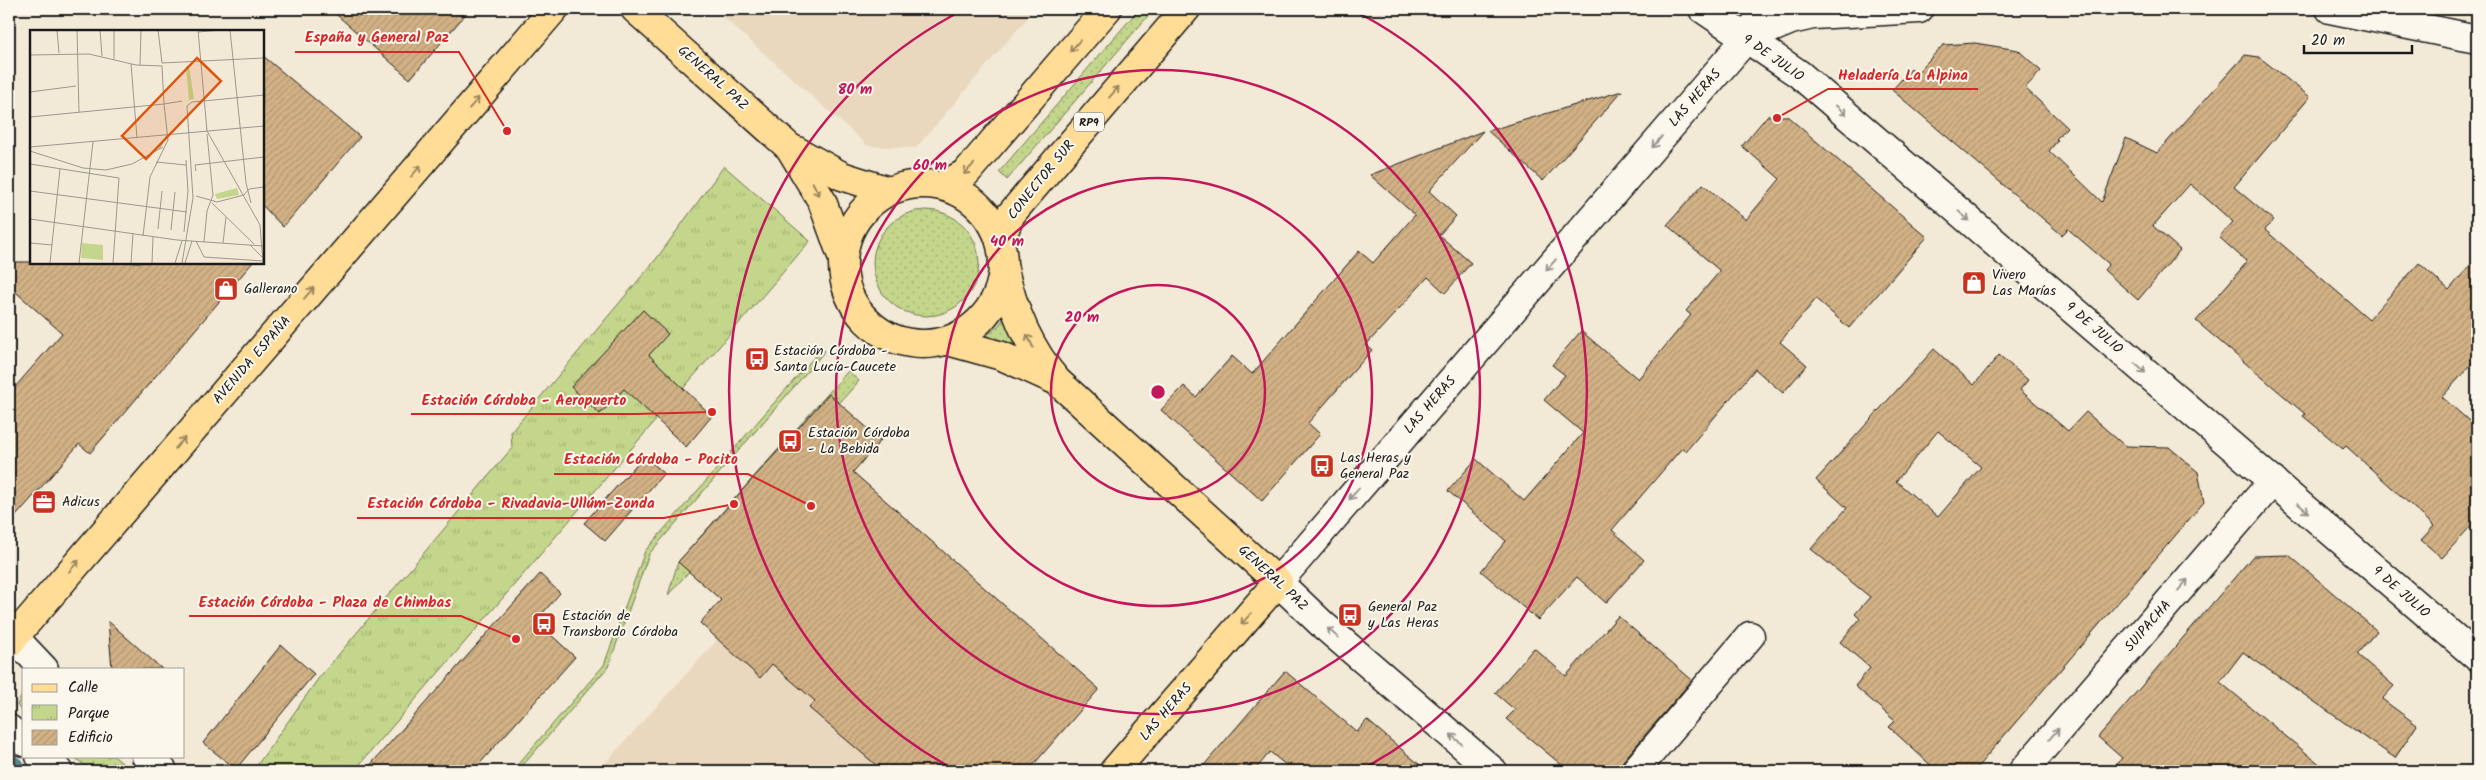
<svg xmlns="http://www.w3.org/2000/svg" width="2486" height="780" font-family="Kalam,sans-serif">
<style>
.built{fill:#e9d8be}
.grass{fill:url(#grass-dots);stroke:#707954}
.park{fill:url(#park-tufts);stroke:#707954}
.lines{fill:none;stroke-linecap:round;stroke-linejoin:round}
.stream{stroke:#56878c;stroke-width:11}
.building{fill:url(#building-hatch);stroke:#1c1c1c;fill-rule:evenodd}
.minor-casing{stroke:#1c1c1c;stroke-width:31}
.secondary-casing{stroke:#1c1c1c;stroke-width:31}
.primary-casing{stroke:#1c1c1c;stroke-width:31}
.minor{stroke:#fbf7ec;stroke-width:28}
.secondary{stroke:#fbf7ec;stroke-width:28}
.primary{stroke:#ffdd96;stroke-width:28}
.oneway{stroke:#99865f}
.oneway2{stroke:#97948e}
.ring{fill:none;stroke:#c2185b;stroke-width:2.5}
.labels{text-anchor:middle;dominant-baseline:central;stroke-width:4;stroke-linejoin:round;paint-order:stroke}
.shield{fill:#fbf7ec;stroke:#5f5e5a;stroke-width:1}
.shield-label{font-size:12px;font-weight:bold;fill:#1c1c1c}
.street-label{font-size:14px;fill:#1c1c1c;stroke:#fbf7ec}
.poi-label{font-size:14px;fill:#1c1c1c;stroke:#fbf7ec;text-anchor:start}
.inset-road{fill:none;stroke:#9d978c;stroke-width:1}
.view{fill:#de560d;fill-opacity:0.15;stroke:#de560d;stroke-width:2.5}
.inset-edge{fill:none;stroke:#1c1c1c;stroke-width:2.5}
.centre{fill:#c2185b;stroke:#fbf7ec;stroke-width:2.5}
.ring-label{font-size:15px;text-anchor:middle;font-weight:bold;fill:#c2185b;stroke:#fbf7ec;stroke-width:4;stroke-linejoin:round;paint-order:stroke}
.leader{fill:none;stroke:#d62828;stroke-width:2}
.callout-dot{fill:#d62828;stroke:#fbf7ec;stroke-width:2}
.callout-label{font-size:15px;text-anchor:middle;font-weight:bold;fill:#d62828;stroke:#fbf7ec;stroke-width:4;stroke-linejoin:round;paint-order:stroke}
</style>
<defs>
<pattern id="grass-dots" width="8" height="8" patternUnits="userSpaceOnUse" patternTransform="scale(1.25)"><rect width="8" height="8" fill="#c3d68b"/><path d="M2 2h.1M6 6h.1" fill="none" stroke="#a7b777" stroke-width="1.8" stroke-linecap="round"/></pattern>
<pattern id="park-tufts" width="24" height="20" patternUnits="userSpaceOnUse" patternTransform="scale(1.25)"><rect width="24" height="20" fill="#c3d68b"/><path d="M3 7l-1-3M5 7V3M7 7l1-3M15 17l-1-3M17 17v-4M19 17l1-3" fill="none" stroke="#a7b777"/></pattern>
<pattern id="building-hatch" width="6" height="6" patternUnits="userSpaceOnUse" patternTransform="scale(1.25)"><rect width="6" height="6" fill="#d2b185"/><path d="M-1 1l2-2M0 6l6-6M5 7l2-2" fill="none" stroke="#b49872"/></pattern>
</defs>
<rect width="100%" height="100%" fill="#f3e9d7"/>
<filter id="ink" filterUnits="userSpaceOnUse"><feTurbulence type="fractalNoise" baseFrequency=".02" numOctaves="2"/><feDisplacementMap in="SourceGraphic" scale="10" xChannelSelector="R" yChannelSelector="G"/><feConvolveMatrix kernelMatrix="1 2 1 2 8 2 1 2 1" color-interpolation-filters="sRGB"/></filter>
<g filter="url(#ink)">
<!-- built -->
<g class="built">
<polygon points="714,9 1035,9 916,148 868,146"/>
<polygon points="718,639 1099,689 1028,771 598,771"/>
</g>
<!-- grass -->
<g class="grass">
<polygon points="1139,9 1154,9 1007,180 999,172"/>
<circle cx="926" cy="263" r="53"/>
<polygon points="1007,313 1038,365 984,338 999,325"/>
<polygon points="822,348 825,351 649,554 608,667 518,771 512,771 604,665 645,551"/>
<polygon points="848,371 859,381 668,595 678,562"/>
<polygon points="24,691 24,715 17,705"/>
<polygon points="73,756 114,756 131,771 91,771"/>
</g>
<!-- park -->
<polygon class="park" points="724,166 810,241 354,771 253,771 318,679 512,448 511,432 657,258"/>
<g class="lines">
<!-- stream -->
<polyline class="stream" points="9,757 19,765"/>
</g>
<!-- building -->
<g class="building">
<polygon points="330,9 470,9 410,79"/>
<polygon points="1975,43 2018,50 2041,71 2025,88 2067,127 2056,139 2058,140 2049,151 2102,202 2126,138 2157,153 2245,55 2259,57 2310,97 2234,187 2273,220 2265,230 2369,319 2419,263 2449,290 2477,257 2477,358 2442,397 2477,428 2477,519 2442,558 2421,540 2434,526 2346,446 2343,449 2303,416 2305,414 2196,321 2247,262 2219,237 2233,222 2190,184 2153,226 2180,250 2138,300 2104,270 2109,264 2068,229 2062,235 1892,90 1911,69 1916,74 1943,45"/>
<polygon points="262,55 360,137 283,227 262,205"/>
<polygon points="1622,91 1543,181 1488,131"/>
<polygon points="1767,116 1787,116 1927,237 1849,328 1816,299 1780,342 1807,365 1783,393 1755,369 1686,451 1682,448 1612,530 1644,560 1606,603 1577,577 1538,620 1481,571 1506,541 1448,491 1476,459 1524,501 1583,433 1544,400 1565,375 1552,365 1581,331 1638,379 1691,315 1686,311 1720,271 1667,225 1703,184 1746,220 1780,179 1742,146"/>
<polygon points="1483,131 1429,191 1456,216 1439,235 1471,263 1445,293 1428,277 1366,345 1372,350 1308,423 1320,434 1262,501 1161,410 1184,386 1196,397 1232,356 1252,374 1359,251 1373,263 1415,215 1370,175"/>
<polygon points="9,262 253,262 90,453 79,444 9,524 9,394 62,333 9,286"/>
<polygon points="643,310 668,334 649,355 712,416 686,447 624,389 600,414 571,387"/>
<path d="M 1934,349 L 1974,385 L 1999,355 L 2028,380 L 2020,390 L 2068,431 L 2086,412 L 2125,446 L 2169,447 L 2198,472 L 2204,502 L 1974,771 L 1937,771 L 1889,727 L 1895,721 L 1855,686 L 1870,668 L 1840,642 L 1860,619 L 1855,614 L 1870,597 L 1811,549 L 1847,508 L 1816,480 ZM 1938,431 L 1981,467 L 1938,517 L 1896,481 Z"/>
<polygon points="829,394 881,440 853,472 1099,689 1028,771 883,771 809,708 815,701 772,664 760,678 700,623 721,600 678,562"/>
<polygon points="644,456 664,473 605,541 584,523"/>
<polygon points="2289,555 2377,631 2357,654 2394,686 2382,699 2417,725 2395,758 2243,652 2220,682 2328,771 2111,771 2122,758 2098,737 2253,556"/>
<polygon points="540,574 560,593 536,621 575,657 473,771 365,771"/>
<polygon points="1618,616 1692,680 1623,761 1620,771 1569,771 1506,719 1515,710 1495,693 1534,648 1566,676"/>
<polygon points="108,621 162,669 112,669"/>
<polygon points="281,645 314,674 236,769 203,743"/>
<polygon points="1285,671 1357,732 1367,720 1427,771 1293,771 1270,752 1254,771 1199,771"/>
</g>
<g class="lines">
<defs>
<g id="minor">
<polyline points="1703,9 1799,74 2477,657"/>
<polyline points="2330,9 2477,39"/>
<polyline points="1746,39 1791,20 1813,15 1919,9"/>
<polyline points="1493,771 1323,625 1278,582 1746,39 1765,9"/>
<polyline points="1635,771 1750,636"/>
<polyline points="2023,771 2273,481"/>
</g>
<g id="secondary">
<polyline points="9,632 44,669"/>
<polyline points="9,729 24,742"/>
<polyline points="40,756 58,771"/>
<polyline points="146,756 163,771"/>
</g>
<g id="primary">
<polyline points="635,9 790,148 822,201 843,259"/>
<polyline points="795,150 842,176 889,191"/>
<circle cx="923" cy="264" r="80"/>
<polyline points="942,186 966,173 1107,9"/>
<polyline points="1000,241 1011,214 1186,9"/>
<path d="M 1003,265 C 1012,307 1029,349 1057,381 L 1278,582 L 1114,771"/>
<polyline points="948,341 1002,356 1053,379"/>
<polyline points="9,643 554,9"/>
</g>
</defs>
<!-- minor casing -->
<use href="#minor" class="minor-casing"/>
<!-- secondary casing -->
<use href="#secondary" class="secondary-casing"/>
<!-- primary casing -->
<use href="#primary" class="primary-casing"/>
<!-- minor -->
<use href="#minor" class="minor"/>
<!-- secondary -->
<use href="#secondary" class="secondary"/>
<!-- primary -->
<use href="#primary" class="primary"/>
</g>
<!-- one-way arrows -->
<defs><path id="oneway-shaft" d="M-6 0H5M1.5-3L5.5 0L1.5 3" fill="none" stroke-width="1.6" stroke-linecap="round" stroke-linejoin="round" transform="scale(1.25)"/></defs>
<g class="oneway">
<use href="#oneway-shaft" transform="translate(1075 46) rotate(131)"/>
<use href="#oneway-shaft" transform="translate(1114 92) rotate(-49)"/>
<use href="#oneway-shaft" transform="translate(474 103) rotate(-49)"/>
<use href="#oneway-shaft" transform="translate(969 169) rotate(134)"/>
<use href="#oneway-shaft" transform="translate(416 171) rotate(-49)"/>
<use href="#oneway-shaft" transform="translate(816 189) rotate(63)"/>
<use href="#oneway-shaft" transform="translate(309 293) rotate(-49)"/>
<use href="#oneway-shaft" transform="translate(1030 341) rotate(-117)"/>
<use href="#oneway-shaft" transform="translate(180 443) rotate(-49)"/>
<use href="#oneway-shaft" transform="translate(74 566) rotate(-49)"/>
<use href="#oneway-shaft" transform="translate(1246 619) rotate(131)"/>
</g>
<g class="oneway2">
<use href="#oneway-shaft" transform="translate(1841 110) rotate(41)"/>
<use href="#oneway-shaft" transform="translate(1657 142) rotate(131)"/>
<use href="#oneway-shaft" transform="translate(1964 216) rotate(41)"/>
<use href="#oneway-shaft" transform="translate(1551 265) rotate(131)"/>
<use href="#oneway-shaft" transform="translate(2140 368) rotate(41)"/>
<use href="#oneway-shaft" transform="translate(1354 494) rotate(131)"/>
<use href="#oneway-shaft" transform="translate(2303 508) rotate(41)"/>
<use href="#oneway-shaft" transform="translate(2183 585) rotate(-49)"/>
<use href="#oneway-shaft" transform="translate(1333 633) rotate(-139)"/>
<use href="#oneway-shaft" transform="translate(2054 734) rotate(-49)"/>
<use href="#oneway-shaft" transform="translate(1456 739) rotate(-139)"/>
</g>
</g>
<!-- distance rings -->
<g class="ring">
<circle cx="1158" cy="392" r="107"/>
<circle cx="1158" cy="392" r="214"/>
<circle cx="1158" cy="392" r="322"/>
<path d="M957 771A429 429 0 0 1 963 10M1353 10A429 429 0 0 1 1359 771"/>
</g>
<!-- icons -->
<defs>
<symbol id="shop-square" viewBox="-11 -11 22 22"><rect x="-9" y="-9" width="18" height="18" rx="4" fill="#c8321e" stroke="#fbf7ec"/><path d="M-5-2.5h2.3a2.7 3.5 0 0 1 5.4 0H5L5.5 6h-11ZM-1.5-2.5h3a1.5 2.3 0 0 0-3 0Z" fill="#fff"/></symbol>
<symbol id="bus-square" viewBox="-11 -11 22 22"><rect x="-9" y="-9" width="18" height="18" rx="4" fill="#c8321e" stroke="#fbf7ec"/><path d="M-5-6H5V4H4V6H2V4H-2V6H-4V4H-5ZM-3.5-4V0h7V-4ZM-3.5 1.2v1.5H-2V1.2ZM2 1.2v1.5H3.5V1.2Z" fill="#fff"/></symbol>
<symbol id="office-square" viewBox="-11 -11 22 22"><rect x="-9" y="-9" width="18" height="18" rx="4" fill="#c8321e" stroke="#fbf7ec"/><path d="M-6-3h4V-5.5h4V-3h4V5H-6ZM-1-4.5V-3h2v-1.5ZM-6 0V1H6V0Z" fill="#fff"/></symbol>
</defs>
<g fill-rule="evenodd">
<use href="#shop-square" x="1960" y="269" width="28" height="28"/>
<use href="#shop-square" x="212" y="275" width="28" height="28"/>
<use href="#bus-square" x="743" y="345" width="28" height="28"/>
<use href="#bus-square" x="776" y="427" width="28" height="28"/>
<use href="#bus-square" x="1308" y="452" width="28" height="28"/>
<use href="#office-square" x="30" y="488" width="28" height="28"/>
<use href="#bus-square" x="1336" y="601" width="28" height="28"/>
<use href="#bus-square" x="530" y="610" width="28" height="28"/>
</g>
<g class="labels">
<!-- shield labels -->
<rect class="shield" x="1074" y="112.5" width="30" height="19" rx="4"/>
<g class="shield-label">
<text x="1089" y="122">RP9</text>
</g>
<!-- street labels -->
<g class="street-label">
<text transform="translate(1773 58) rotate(35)">9 DE JULIO</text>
<text transform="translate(713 78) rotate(42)">GENERAL PAZ</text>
<text transform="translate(1695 98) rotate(-49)">LAS HERAS</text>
<text transform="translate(1041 180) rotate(-51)">CONECTOR SUR</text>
<text transform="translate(2094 328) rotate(41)">9 DE JULIO</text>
<text transform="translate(252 360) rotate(-49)">AVENIDA ESPAÑA</text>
<text transform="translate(1430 405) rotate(-49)">LAS HERAS</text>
<text transform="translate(1273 578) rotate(43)">GENERAL PAZ</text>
<text transform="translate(2401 592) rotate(41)">9 DE JULIO</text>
<text transform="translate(2148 626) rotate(-49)">SUIPACHA</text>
<text transform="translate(1166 712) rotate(-49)">LAS HERAS</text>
</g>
<!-- poi labels -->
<g class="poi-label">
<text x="1992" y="275">Vivero<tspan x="1992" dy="16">Las Marías</tspan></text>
<text x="244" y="289">Gallerano</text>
<text x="774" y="351">Estación Córdoba -<tspan x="774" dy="16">Santa Lucía-Caucete</tspan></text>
<text x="808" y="433">Estación Córdoba<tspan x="808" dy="16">- La Bebida</tspan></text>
<text x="1340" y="458">Las Heras y<tspan x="1340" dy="16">General Paz</tspan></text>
<text x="62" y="502">Adicus</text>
<text x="1368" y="607">General Paz<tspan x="1368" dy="16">y Las Heras</tspan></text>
<text x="562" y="616">Estación de<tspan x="562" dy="16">Transbordo Córdoba</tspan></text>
</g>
</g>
<!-- overview -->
<g transform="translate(30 30)">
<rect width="234" height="234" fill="#f3e9d7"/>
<path d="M 156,36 L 159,36 L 164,69 L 159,70 Z" fill="#c3d68b"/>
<path d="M 207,158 L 209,165 L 187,169 L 185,164 ZM 52,213 L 73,215 L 73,230 L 51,228 Z" fill="#c3d68b"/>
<path class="inset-road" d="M 27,0 L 29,23M 47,0 L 49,82M 70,0 L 72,26M 84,0 L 84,29M 128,0 L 132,33M 168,0 L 177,101 L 230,195 L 233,233M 200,0 L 216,153 L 221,173M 168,2 L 191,0M 0,25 L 59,24 L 106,35 L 132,36M 132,33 L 234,28M 101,34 L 107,108M 110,35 L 111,0M 132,36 L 134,74 L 152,71M 0,62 L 46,56M 174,71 L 234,65M 0,87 L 134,74 L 138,110 L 120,147 L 113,206M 0,117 L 234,96M 129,119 L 137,105M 0,121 L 53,138 L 76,140 L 102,134 L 133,117M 126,132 L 156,135M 0,134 L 89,148 L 83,233M 166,141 L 165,135 L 234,127M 0,161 L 157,182M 166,166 L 187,172 L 214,165 L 219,159 L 234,157M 182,173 L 224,214M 0,189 L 147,210 L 233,216M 128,199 L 132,161M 141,200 L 145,162M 154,202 L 158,161 L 156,130M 166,211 L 174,227 L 233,231M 174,212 L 177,181 L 183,165 L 177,104M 0,213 L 22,215M 193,213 L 196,187M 220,215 L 233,228M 20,233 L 30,139M 49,233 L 63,112M 101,233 L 103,204M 122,233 L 123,207M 145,233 L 152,211M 152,233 L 163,168 L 157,76 L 162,72 L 174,71M 155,233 L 162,211"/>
<path class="view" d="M 167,28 L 191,51 L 116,129 L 92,106 Z"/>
<rect width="234" height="234" class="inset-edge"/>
</g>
<circle cx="1158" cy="392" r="8" class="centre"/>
<g class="ring-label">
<text x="855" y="94">80 m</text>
<text x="930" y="170">60 m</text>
<text x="1007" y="246">40 m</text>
<text x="1082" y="322">20 m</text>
</g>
<!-- callouts -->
<path class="leader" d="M507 131L459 52H295M1777 118L1828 89H1978M712 412L636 414H411M811 506L748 474H554M734 504L664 518H357M516 639L461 616H189"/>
<g class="callout-dot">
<circle cx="507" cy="131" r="5"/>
<circle cx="1777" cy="118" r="5"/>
<circle cx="712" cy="412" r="5"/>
<circle cx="811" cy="506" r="5"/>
<circle cx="734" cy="504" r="5"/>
<circle cx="516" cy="639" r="5"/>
</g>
<g class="callout-label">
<text x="377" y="42">España y General Paz</text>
<text x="1903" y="80">Heladería La Alpina</text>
<text x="524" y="405">Estación Córdoba - Aeropuerto</text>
<text x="651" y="464">Estación Córdoba - Pocito</text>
<text x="511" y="508">Estación Córdoba - Rivadavia-Ullúm-Zonda</text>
<text x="325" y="607">Estación Córdoba - Plaza de Chimbas</text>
</g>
<!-- margin -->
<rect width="2486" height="780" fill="none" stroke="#fbf7ec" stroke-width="30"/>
<rect x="15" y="15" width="2456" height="750" fill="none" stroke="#1c1c1c" stroke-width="2" filter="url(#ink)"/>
<!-- legend -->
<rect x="22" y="668" width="162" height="90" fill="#fbf7ec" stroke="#a29f99"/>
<rect x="32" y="684" width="25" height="8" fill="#ffdd96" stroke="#a29f99"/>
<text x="68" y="692" font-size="15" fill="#1c1c1c">Calle</text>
<rect x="32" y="705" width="25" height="15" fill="url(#park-tufts)" stroke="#a29f99"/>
<text x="68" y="718" font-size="15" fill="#1c1c1c">Parque</text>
<rect x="32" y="730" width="25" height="15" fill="url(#building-hatch)" stroke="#a29f99"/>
<text x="68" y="742" font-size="15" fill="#1c1c1c">Edificio</text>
<!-- scale -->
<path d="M2304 45v8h108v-8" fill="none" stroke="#1c1c1c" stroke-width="2.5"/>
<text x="2311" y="45" font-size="15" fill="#1c1c1c" stroke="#fbf7ec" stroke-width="4" paint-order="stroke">20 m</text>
</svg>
